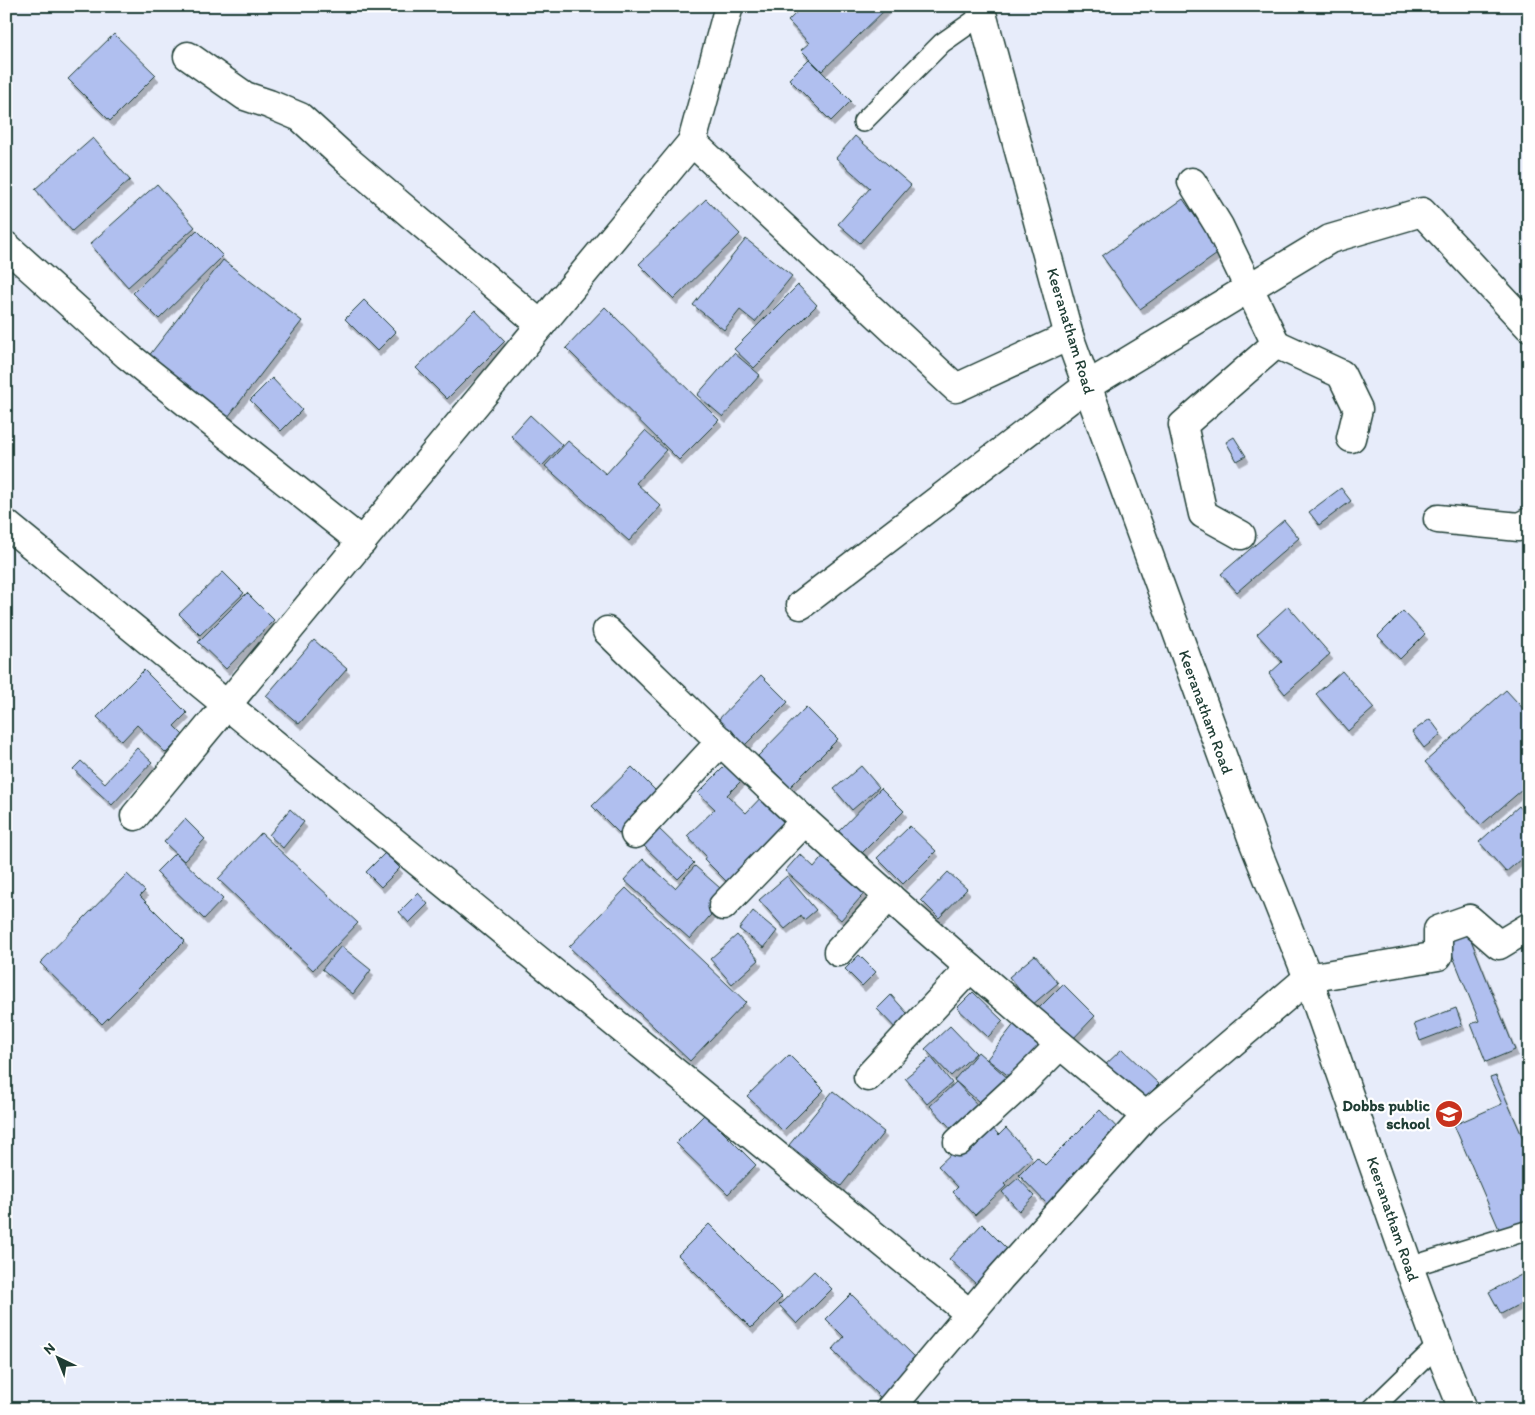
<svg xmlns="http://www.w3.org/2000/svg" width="1535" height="1415" font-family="Itim,sans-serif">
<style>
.building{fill:#b0bfef;stroke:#1f3d34;filter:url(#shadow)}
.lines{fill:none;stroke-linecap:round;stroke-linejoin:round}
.lane-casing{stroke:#1f3d34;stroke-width:22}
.street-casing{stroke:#1f3d34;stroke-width:31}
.secondary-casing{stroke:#1f3d34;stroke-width:31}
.lane{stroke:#fff;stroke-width:19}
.street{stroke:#fff;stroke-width:28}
.secondary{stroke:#fff;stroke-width:28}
.labels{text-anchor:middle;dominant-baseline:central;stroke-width:4.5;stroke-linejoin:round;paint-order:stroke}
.street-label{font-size:16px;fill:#1f3d34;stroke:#fff}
.poi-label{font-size:16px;font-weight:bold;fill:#1f3d34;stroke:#fff;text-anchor:end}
</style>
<defs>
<filter id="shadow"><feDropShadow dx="3" dy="5.5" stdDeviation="0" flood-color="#0004"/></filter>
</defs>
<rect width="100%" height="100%" fill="#e7ecfa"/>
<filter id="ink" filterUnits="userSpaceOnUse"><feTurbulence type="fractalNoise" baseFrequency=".02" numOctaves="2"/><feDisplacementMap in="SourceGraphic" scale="10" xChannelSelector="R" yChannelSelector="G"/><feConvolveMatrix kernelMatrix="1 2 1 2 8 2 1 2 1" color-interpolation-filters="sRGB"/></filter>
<g filter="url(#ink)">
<!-- building -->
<g class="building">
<polygon points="803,6 889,6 822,71 801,50 809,43 788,21"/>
<polygon points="114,34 156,75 110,121 68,79"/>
<polygon points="809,59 851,101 831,121 789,79"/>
<polygon points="855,136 911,185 860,243 838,224 870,188 836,158"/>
<polygon points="93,138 130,180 72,231 35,189"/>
<polygon points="157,184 195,227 128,287 90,244"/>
<polygon points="706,199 740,234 674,299 639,264"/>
<polygon points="1183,199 1220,252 1140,309 1102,256"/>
<polygon points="197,230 223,256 159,319 133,293"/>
<polygon points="746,239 792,276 755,322 740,310 724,330 693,305"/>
<polygon points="223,260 302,321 228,417 148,357"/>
<polygon points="798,285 817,305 754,368 734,349"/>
<polygon points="364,300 396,332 377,351 345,319"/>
<polygon points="605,307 719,420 679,460 566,348"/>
<polygon points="475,310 505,341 447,399 416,368"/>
<polygon points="734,353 760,375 723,417 697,395"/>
<polygon points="272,378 302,410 281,431 250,400"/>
<polygon points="530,415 562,445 542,466 511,436"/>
<polygon points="645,431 666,450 636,483 661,506 629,541 545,466 568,441 606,474"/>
<polygon points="1234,437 1246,456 1237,461 1226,442"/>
<polygon points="1341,488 1351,501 1319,525 1309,512"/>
<polygon points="1284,520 1299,538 1237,592 1221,574"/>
<polygon points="223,572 244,593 200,635 179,614"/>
<polygon points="247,593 274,620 226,669 198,642"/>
<polygon points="1288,606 1330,654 1285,694 1269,674 1282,662 1257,634"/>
<polygon points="1403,611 1425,634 1400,659 1378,636"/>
<polygon points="314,640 347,669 299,724 266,696"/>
<polygon points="144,670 187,713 174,726 184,736 166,753 137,725 122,741 97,717"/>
<polygon points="1342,671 1374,708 1348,731 1316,694"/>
<polygon points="761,675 788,702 741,749 715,723"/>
<polygon points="1506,690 1529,715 1529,784 1481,825 1425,762"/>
<polygon points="806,707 838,739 790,787 758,756"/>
<polygon points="1430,719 1441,734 1424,748 1412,732"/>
<polygon points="137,748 152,762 112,805 73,769 81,761 105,783"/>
<polygon points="727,764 742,780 727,795 746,813 767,791 796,820 731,886 704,859 706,856 687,836 715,809 698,793"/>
<polygon points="861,766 879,787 852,810 834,789"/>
<polygon points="632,767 664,799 624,838 592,806"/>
<polygon points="881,788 904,811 861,854 838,832"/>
<polygon points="1519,806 1529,818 1529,852 1506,872 1479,842"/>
<polygon points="290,809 304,822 283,848 269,835"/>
<polygon points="185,819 205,839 184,861 164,842"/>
<polygon points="910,826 936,851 903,884 877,858"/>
<polygon points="658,828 694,863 678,879 642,844"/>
<polygon points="261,833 358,923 313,970 218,879"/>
<polygon points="175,853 223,899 204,919 156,872"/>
<polygon points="385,853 400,868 381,887 366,872"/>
<polygon points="800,854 814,867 825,854 867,890 841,920 785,871"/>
<polygon points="643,859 675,888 695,866 728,895 690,939 624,880"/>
<polygon points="948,872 967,889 939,918 921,900"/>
<polygon points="127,874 145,891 140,896 185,941 102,1024 40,963"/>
<polygon points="787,876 816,910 804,920 801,916 785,929 759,900"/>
<polygon points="626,888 746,1002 690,1061 569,947"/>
<polygon points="418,893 428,904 409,923 399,912"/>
<polygon points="753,911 777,931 764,948 739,929"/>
<polygon points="1467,930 1515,1050 1486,1062 1471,1024 1479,1021 1446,939"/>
<polygon points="737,935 759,960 732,984 710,959"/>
<polygon points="341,946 371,970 353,994 322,969"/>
<polygon points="859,955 876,972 862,986 845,969"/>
<polygon points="1035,955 1058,983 1032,1005 1009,977"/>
<polygon points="1063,984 1095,1016 1069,1043 1037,1010"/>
<polygon points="973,992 1003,1021 988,1037 957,1008"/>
<polygon points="891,995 915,1022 902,1035 877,1009"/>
<polygon points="1456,1008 1462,1025 1420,1041 1414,1024"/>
<polygon points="1015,1023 1042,1045 1015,1081 987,1059"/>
<polygon points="950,1026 976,1053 951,1076 925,1049"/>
<polygon points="1122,1049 1159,1084 1140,1103 1103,1067"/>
<polygon points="978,1052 1010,1080 986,1108 954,1080"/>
<polygon points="789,1055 824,1090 783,1131 747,1096"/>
<polygon points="931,1057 952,1083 927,1104 905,1078"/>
<polygon points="1496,1076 1529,1152 1529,1224 1502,1236 1454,1125 1502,1104 1490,1078"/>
<polygon points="956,1082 985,1113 959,1137 930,1106"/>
<polygon points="833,1091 884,1132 841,1186 789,1145"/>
<polygon points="1100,1110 1123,1134 1050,1207 1019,1175 1037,1157 1045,1165"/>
<polygon points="705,1114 756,1165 728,1194 676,1143"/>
<polygon points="986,1121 999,1135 1006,1128 1032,1157 1004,1184 1006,1186 975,1215 953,1192 958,1187 938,1166"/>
<polygon points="1018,1178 1035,1196 1019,1211 1002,1192"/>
<polygon points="709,1224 782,1297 751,1328 678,1255"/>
<polygon points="982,1224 1008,1250 976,1284 949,1259"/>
<polygon points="814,1271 832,1289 797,1324 779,1305"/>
<polygon points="1521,1275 1529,1289 1529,1299 1501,1314 1489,1292"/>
<polygon points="851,1294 919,1361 882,1399 832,1350 844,1337 826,1319"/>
</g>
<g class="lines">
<defs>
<g id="lane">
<polyline points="863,122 942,43 982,15"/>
<polyline points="1409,1267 1529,1230"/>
<polyline points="1372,1409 1438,1345"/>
</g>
<g id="street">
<polyline points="188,56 245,96 269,104 300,117 346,159 541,325"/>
<polyline points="692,142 729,6"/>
<polyline points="1192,182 1219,226 1276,344 1183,425 1203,514 1241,535"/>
<polyline points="6,246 127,355 362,542"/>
<polyline points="1276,344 1341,374 1358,409 1351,438"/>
<polyline points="1438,519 1519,527 1529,522"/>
<polyline points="6,524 970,1314"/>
<polyline points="801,605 1087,386 1330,239 1422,212 1529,327"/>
<path d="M 607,631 C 673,695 738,760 806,822 C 917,923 1030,1021 1146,1116"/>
<polyline points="135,816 692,142 956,388 1069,336"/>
<polyline points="635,834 721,741"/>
<polyline points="723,906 805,821"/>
<polyline points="838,952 889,896"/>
<polyline points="868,1077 970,968"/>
<polyline points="958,1142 1024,1081 1060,1045"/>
<polyline points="890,1409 1000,1278 1146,1116 1308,978 1438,956 1438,930 1469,919 1499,945 1529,927"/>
</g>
<polyline id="secondary" points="980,6 1069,336 1254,843 1308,978 1409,1267 1444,1362 1463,1409"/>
</defs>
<!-- lane casing -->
<use href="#lane" class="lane-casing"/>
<!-- street casing -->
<use href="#street" class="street-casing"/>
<!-- secondary casing -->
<use href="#secondary" class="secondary-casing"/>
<!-- lane -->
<use href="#lane" class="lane"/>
<!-- street -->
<use href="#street" class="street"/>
<!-- secondary -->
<use href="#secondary" class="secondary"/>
</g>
</g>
<!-- icons -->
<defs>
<symbol id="school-disc" viewBox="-11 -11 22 22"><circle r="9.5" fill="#c8321e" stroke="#fff"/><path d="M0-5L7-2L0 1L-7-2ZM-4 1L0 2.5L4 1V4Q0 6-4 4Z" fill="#fff"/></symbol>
</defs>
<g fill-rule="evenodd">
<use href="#school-disc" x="1433" y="1098" width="32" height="32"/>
</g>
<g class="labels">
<!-- street labels -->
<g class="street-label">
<text transform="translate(1071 331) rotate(73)">Keeranatham Road</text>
<text transform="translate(1206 712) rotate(70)">Keeranatham Road</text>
<text transform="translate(1393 1219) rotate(71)">Keeranatham Road</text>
</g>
<!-- poi labels -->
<g class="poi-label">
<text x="1430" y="1105">Dobbs public<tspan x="1430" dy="18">school</tspan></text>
</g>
</g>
<!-- margin -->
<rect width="1535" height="1415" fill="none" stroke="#fff" stroke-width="25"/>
<rect x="12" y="12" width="1510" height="1390" fill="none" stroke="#1f3d34" stroke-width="2" filter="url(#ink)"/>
<!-- north arrow -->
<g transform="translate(58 1358) rotate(317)" stroke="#ffffff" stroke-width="4" paint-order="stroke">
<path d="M0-4L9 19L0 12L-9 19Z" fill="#1f3d34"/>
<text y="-8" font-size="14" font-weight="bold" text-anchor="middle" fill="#1f3d34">N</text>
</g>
</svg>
